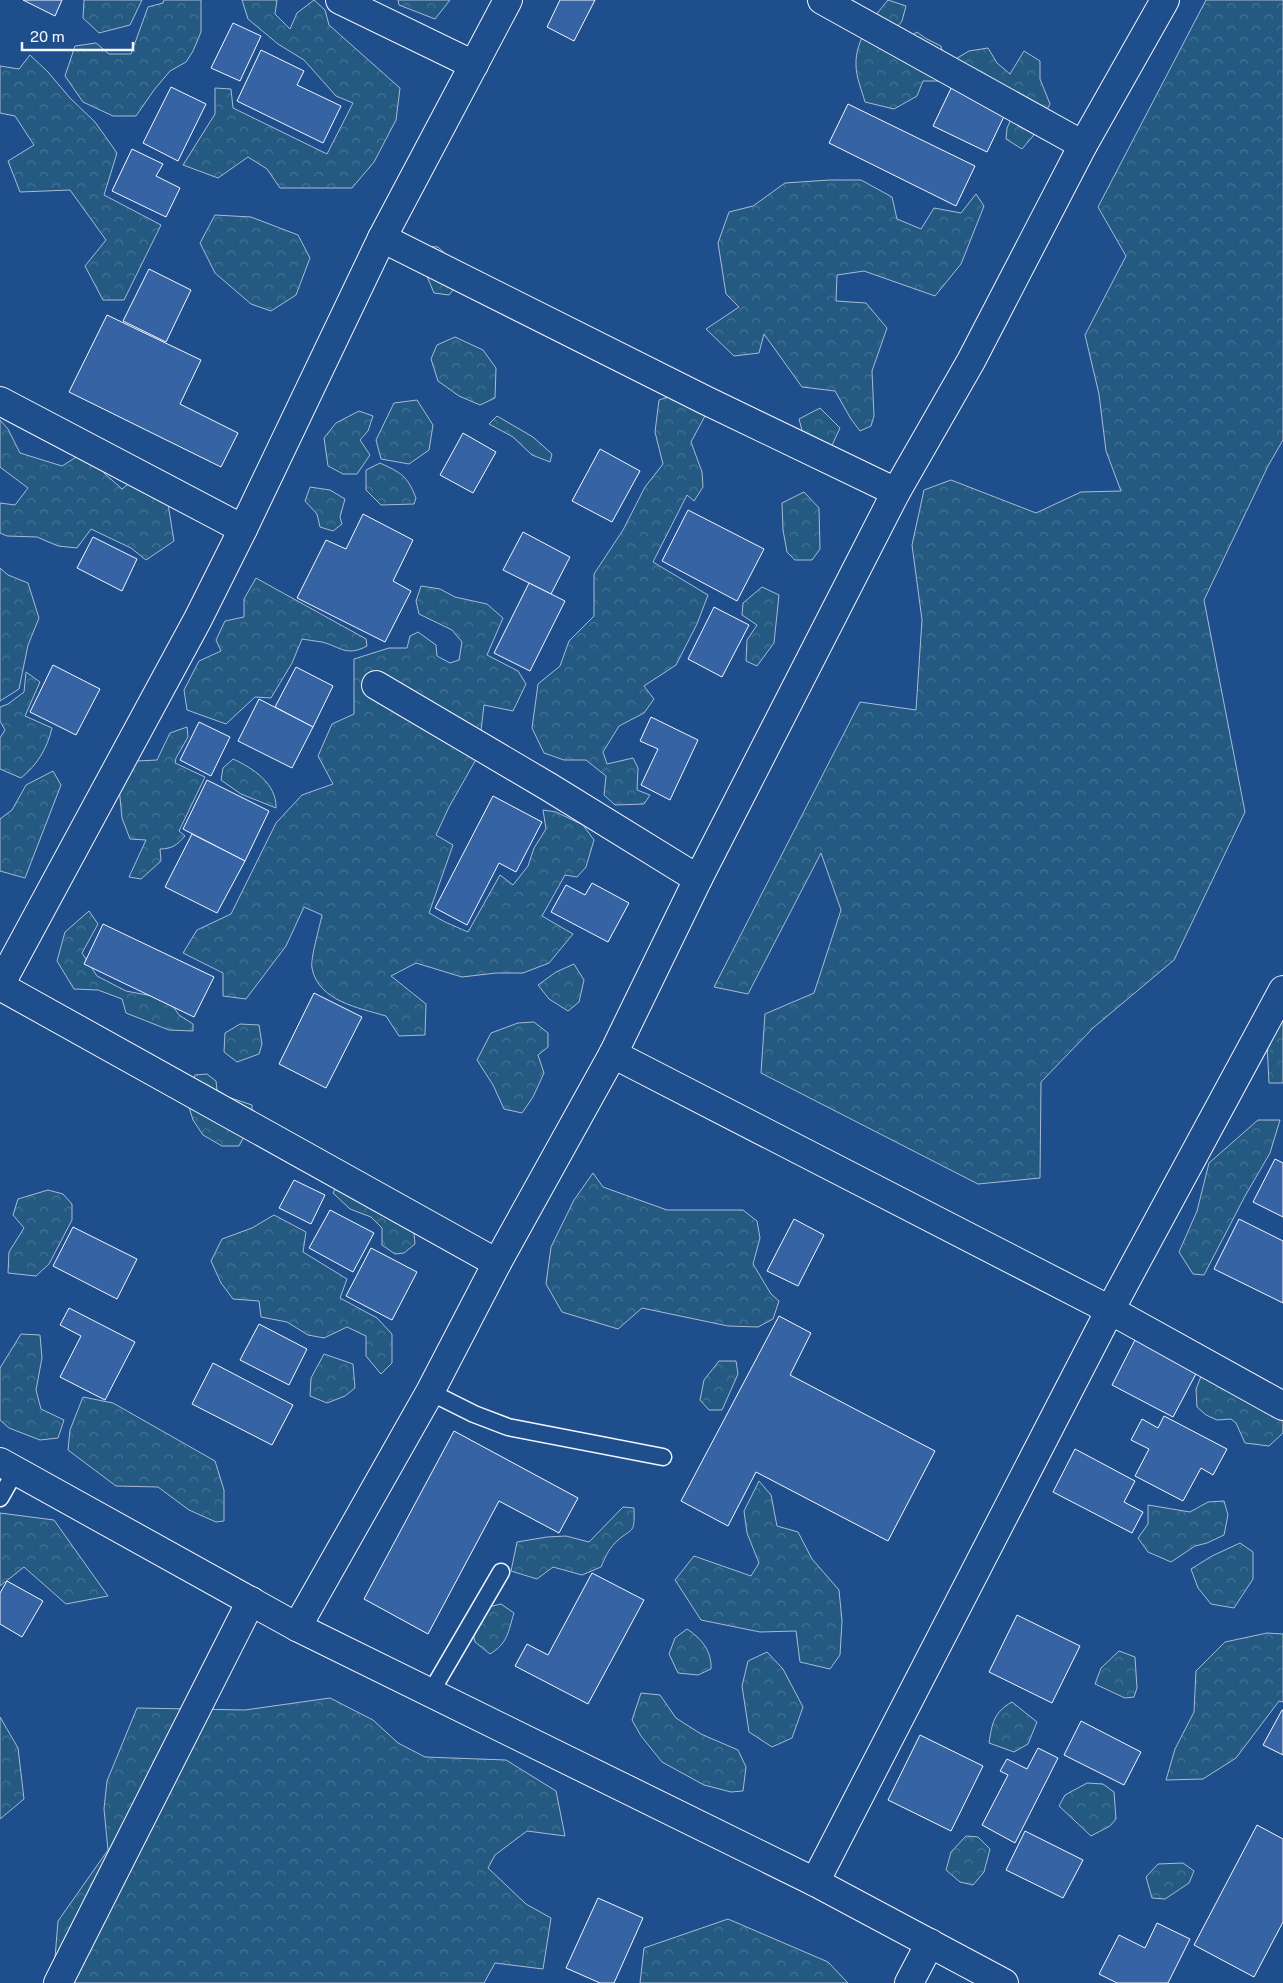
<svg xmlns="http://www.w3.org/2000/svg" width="1283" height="1983" font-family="'Public Sans',sans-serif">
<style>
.forest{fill:url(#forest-crowns);stroke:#a8bbd7}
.building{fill:#3563a3;stroke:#f2f6ff}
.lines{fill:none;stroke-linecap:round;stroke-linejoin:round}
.service-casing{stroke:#f2f6ff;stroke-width:19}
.minor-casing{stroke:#f2f6ff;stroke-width:30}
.service{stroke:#1f4e8c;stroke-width:16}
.minor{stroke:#1f4e8c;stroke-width:28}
</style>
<defs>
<pattern id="forest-crowns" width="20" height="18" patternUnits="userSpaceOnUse" patternTransform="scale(1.25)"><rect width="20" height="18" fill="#245a82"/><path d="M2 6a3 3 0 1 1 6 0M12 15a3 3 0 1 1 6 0" fill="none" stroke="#447295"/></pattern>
</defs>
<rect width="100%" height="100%" fill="#1f4e8c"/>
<!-- forest -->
<g class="forest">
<polygon points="84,0 142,0 130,25 99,33 83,18"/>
<polygon points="164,0 201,0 201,32 193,51 186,62 170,71 154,90 136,116 113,116 83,102 65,76 75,46 96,43 109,54 131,54 148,7 163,3"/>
<polygon points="242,0 277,0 275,14 290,29 297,13 314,0 325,10 329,25 400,88 396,120 374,162 352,188 280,188 267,169 248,157 218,178 183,165 215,114 215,88 231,89 233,108 327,154 353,103 336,96 304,60 278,44 248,19"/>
<polygon points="398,0 450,0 435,19 399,5"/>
<path d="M 888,0 L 906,6 L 902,21 L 893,32 L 904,41 L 917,32 L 925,38 L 941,46 L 943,55 L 954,60 L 969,51 L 988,48 L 997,63 L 1010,74 L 1024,51 L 1040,61 L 1040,79 L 1050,104 L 1033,136 L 1022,149 L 1006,139 L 1007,128 L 1017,107 L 945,81 L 923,81 L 917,96 L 894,109 L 865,102 C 862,91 856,77 856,65 C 855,40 873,18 888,0 Z"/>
<polygon points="1206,0 1283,0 1283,440 1268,466 1204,600 1245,812 1174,960 1093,1028 1041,1082 1040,1178 978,1184 761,1073 765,1014 814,993 841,910 821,853 748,994 714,987 860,702 916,710 922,620 912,545 924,490 951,480 1036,513 1081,492 1121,491 1106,451 1099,394 1085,335 1126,256 1098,207"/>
<polygon points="30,55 48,72 70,98 95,122 117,153 104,195 161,225 124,300 103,300 85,266 106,240 70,190 20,192 8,161 34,145 15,116 0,113 0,66 19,69"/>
<polygon points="830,180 861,180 892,197 897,219 921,229 934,208 961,213 976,194 984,206 961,264 935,296 864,271 837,275 836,301 866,303 887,328 872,371 874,416 871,426 860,431 851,419 835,391 802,387 764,334 759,353 734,356 706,329 739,307 726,294 718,243 729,212 753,206 785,183"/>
<polygon points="215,215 251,217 298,235 310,258 296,295 271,311 251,304 215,273 200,243"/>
<polygon points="423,246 438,247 454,262 461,280 449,295 434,293 426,274"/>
<polygon points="455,337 483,350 496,368 495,398 480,405 459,396 438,381 431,359 437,345"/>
<polygon points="686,391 706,414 691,442 702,472 703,487 694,501 687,495 653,562 708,595 697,624 676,665 644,686 654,699 644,713 619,726 603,752 607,764 633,758 638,768 637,790 650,795 644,804 615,805 604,795 606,776 586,760 564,760 544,753 532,728 538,684 560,666 569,641 594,616 594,574 623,530 645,487 663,464 655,432 659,400"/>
<polygon points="417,400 433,425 429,450 409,464 381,459 376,440 394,403"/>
<polygon points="820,408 840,428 828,454 803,434 799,419"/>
<polygon points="359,411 373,416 368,431 360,440 370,455 357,474 343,474 328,466 324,438 336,423"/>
<polygon points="497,416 533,437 552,454 550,462 532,455 513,437 489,424"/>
<polygon points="0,420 8,429 20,453 62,466 81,454 98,461 104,473 122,489 140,475 167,498 174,541 146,560 131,548 91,529 77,548 58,546 37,537 7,536 0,533 0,503 15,505 28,488 0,467"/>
<path d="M 380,463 C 401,473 407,475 416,498 L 414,504 L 381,505 L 366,490 L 366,470 Z"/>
<polygon points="310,487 330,490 345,499 340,517 342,524 333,531 320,527 317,514 305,501"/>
<polygon points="804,492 819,508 820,549 812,560 795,560 787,552 783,530 782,503"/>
<polygon points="0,568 8,575 28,583 39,618 28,645 19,689 0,701"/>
<path d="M 256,578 L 366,639 L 367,646 C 346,657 341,647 322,642 C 315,641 308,640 302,639 L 292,663 L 271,698 L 255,697 L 226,724 L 187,710 L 184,690 L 199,661 L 221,651 L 216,640 L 225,621 L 244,617 L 244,599 Z"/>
<path d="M 421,586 L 440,589 L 455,597 L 487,604 L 503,618 L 487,655 L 518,671 L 526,684 L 513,711 L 484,705 L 478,756 L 449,807 L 436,835 L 453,845 L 429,913 L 445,922 L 468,932 L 500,875 L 513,885 L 528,866 L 534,848 L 546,829 L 543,810 L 556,812 L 583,825 L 594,840 L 586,867 L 577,877 L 565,875 L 542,916 L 573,934 L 549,963 L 523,973 L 496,973 L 462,977 L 416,963 L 391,976 L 426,1004 L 425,1035 L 399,1036 L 386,1016 C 359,1008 318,1001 312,968 C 310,959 320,926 322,915 L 304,907 L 286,946 L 246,999 L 223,996 L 223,973 L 183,953 L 197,930 L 231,914 L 276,823 L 302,795 L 333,784 L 318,756 L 332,724 L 354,714 L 354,659 L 389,648 L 407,648 L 410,636 L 418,632 L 436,645 L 437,656 L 450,663 L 459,660 L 462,642 L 452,630 L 419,614 L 416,601 Z"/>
<polygon points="762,587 779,595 774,643 757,666 746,661 747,640 757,625 742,615 743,603"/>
<path d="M 26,672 L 40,682 L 25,716 L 52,728 C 47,749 37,765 21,778 L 0,769 L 0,738 L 5,730 L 0,721 L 0,707 L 8,704 L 24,692 Z"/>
<path d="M 187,727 L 188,737 L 176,758 L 175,763 L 205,777 L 179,831 L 185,836 C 177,845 172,849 160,849 L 161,861 L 141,879 L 129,877 L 146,840 L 130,839 L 122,818 L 118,777 L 137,761 L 157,760 L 170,733 Z"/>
<path d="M 233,759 C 253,768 277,784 276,808 L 241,794 L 221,780 L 223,768 Z"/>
<polygon points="53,771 61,785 25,878 0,871 0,819 12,810 26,785"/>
<polygon points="89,911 98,924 82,953 97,976 126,991 168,999 179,1015 193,1024 193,1031 169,1030 126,1013 122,999 98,990 74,989 57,961 65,932"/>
<polygon points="574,964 584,980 579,1002 568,1011 549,999 538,985 556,972"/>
<polygon points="1283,1013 1283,1083 1269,1083 1267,1044"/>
<polygon points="534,1022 548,1033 548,1047 538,1055 544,1073 533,1097 522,1113 504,1109 493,1085 477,1060 491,1033 518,1023"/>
<polygon points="240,1024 259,1025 262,1044 259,1054 237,1062 224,1052 225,1033"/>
<polygon points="207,1074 216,1081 217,1090 228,1097 252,1105 252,1122 239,1146 222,1146 203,1135 193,1120 186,1098 195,1075"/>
<polygon points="1258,1120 1280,1120 1270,1153 1245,1196 1204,1275 1193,1274 1179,1252 1197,1211 1209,1163"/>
<polygon points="593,1173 603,1187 667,1210 743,1210 757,1221 760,1238 753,1264 771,1294 779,1301 773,1319 758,1327 728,1326 642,1308 618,1329 562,1312 546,1284 551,1247 574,1200"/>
<polygon points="336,1187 412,1213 415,1244 404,1253 395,1254 382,1245 382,1228 371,1217 350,1209 333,1193"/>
<polygon points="48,1190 63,1194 72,1204 72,1220 49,1264 36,1276 8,1273 9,1252 24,1228 13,1215 18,1199"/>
<polygon points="274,1215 306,1232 303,1252 347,1279 340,1298 377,1318 392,1334 392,1363 381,1374 366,1356 366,1336 347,1327 324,1338 308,1335 287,1322 261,1317 259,1301 233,1299 221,1283 211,1261 222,1239 252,1228"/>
<polygon points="21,1334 40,1335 42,1358 36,1390 41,1409 64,1420 58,1438 40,1440 9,1428 0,1420 0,1368"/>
<polygon points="324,1354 353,1364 355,1388 345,1396 327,1403 310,1396 311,1378"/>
<polygon points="719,1361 736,1361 738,1374 722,1410 709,1410 700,1400 704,1380"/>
<polygon points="1204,1369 1283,1392 1283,1433 1269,1446 1245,1443 1236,1423 1231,1419 1217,1420 1206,1415 1197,1407 1196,1389"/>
<polygon points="83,1397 113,1403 215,1461 224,1490 224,1521 216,1522 189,1510 158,1487 116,1486 68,1450 70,1430"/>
<polygon points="759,1481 771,1495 777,1526 798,1532 812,1559 839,1590 842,1621 840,1655 830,1669 800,1662 796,1631 760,1632 701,1620 675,1580 694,1556 751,1576 759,1563 747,1533 744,1511"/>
<polygon points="1224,1501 1228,1515 1224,1535 1207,1543 1195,1546 1171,1562 1148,1552 1138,1538 1148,1524 1148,1505 1190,1512 1208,1502"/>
<path d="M 623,1507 L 634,1508 C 635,1537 632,1526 615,1543 C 608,1550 605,1558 601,1567 L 582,1575 L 553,1567 L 537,1579 L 511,1571 L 517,1542 L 547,1537 L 566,1536 L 589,1542 Z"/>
<polygon points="0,1513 54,1520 108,1596 66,1604 24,1567 0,1586"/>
<polygon points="1240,1543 1253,1552 1253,1579 1234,1608 1211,1604 1198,1588 1191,1569 1212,1556"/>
<path d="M 501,1604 L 514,1613 C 508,1632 508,1643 490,1654 L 475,1642 L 471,1625 L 484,1608 Z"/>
<path d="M 687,1629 C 701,1638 712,1651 711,1669 L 698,1675 L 678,1673 L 669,1654 L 675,1638 Z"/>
<polygon points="1267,1633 1283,1634 1283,1702 1279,1701 1236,1758 1203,1779 1166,1780 1175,1749 1194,1712 1196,1671 1225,1642"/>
<polygon points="1119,1651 1135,1657 1137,1688 1134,1697 1125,1698 1095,1684 1101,1668"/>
<polygon points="767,1652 783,1669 803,1707 792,1738 772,1747 749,1732 742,1686 748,1661"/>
<polygon points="641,1693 660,1695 676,1718 701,1734 738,1750 746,1767 743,1791 731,1792 704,1785 662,1762 641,1736 632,1720"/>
<polygon points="330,1698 373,1720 398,1743 425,1757 506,1760 556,1791 565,1836 527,1831 495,1855 488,1868 526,1904 551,1918 543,1969 495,1963 484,1983 62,1983 54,1970 58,1921 108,1850 104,1809 107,1781 137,1708 245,1710"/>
<path d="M 1012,1702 L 1037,1722 L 1028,1744 L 1014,1752 L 989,1743 C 992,1723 994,1712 1012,1702 Z"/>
<polygon points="0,1717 18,1748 24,1799 0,1819"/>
<polygon points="1087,1783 1103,1784 1114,1792 1116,1819 1110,1826 1091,1836 1059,1806 1065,1795"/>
<polygon points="966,1836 978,1837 990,1849 984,1872 973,1885 960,1882 946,1870 951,1852"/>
<polygon points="1183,1863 1194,1871 1189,1883 1165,1899 1152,1898 1146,1877 1158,1864"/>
<polygon points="728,1919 828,1962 848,1983 640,1983 644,1948"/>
</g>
<!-- building -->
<g class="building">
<polygon points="23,0 62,0 55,16"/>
<polygon points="560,0 595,0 574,41 547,27"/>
<polygon points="233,23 261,36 240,81 211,68"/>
<polygon points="261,50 304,71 297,85 341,106 323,143 237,101"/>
<polygon points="955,80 1009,106 987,152 933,126"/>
<polygon points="171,87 206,104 178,161 143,143"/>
<polygon points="848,104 975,166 956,206 829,143"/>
<polygon points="132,149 163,164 156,176 180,188 166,217 112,191"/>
<polygon points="149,269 191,290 166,342 123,321"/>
<polygon points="107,315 201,360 180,404 238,433 221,467 69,392"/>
<polygon points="463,433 496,452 473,493 440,475"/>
<polygon points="600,449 640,471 612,522 572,501"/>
<polygon points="688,510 764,549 737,601 662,561"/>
<polygon points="363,514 413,540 393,581 411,591 385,642 297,598 326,540 346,549"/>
<polygon points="523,532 570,557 551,594 503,570"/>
<polygon points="93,537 137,559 122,591 77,568"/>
<polygon points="529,583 565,601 530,671 494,653"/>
<polygon points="714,607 749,625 722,677 688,659"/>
<polygon points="53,665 100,689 76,735 30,712"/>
<polygon points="296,667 333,686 313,727 275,707"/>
<polygon points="259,699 313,727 292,768 238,741"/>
<polygon points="651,717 698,740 670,800 641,785 658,749 640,741"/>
<polygon points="199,722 230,737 211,776 180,760"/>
<polygon points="207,780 269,811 245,861 183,829"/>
<polygon points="493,796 542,822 516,872 499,863 467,925 435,908"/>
<polygon points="192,834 245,861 217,913 165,887"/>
<polygon points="592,883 629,903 608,942 551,912 566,885 585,895"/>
<polygon points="103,924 214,977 194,1017 84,964"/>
<polygon points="314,993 362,1017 326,1088 279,1064"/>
<polygon points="1275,1159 1283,1163 1283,1217 1253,1202"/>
<polygon points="294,1180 325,1195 311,1224 279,1208"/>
<polygon points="330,1210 374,1233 353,1272 309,1248"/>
<polygon points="794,1219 824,1235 798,1286 767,1271"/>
<polygon points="1239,1219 1283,1241 1283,1303 1214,1269"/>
<polygon points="73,1227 137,1259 117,1299 53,1266"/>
<polygon points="371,1248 417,1272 392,1320 346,1296"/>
<polygon points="69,1308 135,1342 105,1400 60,1377 81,1336 60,1325"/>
<polygon points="779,1316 811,1333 790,1375 935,1451 888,1541 756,1472 728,1526 681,1501"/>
<polygon points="259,1324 307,1349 289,1385 240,1360"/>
<polygon points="1137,1336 1199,1368 1173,1417 1112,1385"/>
<polygon points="213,1363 293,1405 272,1445 192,1404"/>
<polygon points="1164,1416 1227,1449 1213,1475 1201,1468 1183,1501 1135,1476 1149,1449 1131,1440 1142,1419 1158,1428"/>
<polygon points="454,1431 578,1498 559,1533 499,1501 428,1634 364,1599"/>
<polygon points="1075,1449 1135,1481 1124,1502 1143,1512 1132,1533 1053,1492"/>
<polygon points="592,1573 644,1600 588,1704 515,1666 527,1644 548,1655"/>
<polygon points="7,1581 43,1601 22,1637 0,1624 0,1593"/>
<polygon points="1017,1615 1080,1646 1052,1703 989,1672"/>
<polygon points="1282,1710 1283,1710 1283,1755 1263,1745"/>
<polygon points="1081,1721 1141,1752 1124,1785 1064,1755"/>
<polygon points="920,1735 983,1766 951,1831 888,1800"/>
<polygon points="1038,1748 1058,1758 1015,1843 982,1825 1008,1775 1000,1771 1007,1759 1027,1769"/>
<polygon points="1257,1825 1283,1839 1283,1922 1254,1977 1194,1945"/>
<polygon points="1025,1831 1083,1860 1063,1898 1006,1870"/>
<polygon points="598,1898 643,1918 614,1983 600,1983 566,1968"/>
<polygon points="1157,1923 1190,1939 1168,1983 1117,1983 1099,1974 1119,1935 1145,1948"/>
</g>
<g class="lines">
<defs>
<g id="service">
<polyline points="430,1392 474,1414 508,1427 663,1457"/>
<polyline points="0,1498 16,1470"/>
<polyline points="431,1692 501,1572"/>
</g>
<g id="minor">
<polyline points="340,0 474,65"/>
<polyline points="822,0 1083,145"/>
<polyline points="382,238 705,400 896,492"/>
<polyline points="0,401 243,529"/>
<polyline points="376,685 549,787 698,879"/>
<polyline points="0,985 198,619 243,529 382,238 508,0"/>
<polyline points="0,986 497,1263"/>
<polyline points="613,1054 1110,1310 1283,1406"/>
<polyline points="0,1462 297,1627 815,1882 1004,1983"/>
<polyline points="297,1627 430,1392 497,1263 613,1054 698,879 896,492 971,361 1083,145 1165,0"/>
<polyline points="815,1882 1110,1310 1283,990"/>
<polyline points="58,1983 251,1601"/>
<polyline points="909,1983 930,1943"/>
</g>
</defs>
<!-- service casing -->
<use href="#service" class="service-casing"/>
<!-- minor casing -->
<use href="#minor" class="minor-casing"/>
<!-- service -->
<use href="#service" class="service"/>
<!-- minor -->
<use href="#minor" class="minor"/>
</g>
<!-- scale -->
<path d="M22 42v8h111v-8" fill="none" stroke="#f2f6ff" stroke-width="2.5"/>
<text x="30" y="42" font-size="15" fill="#f2f6ff" stroke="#1f4e8c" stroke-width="4" paint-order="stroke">20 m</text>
</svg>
